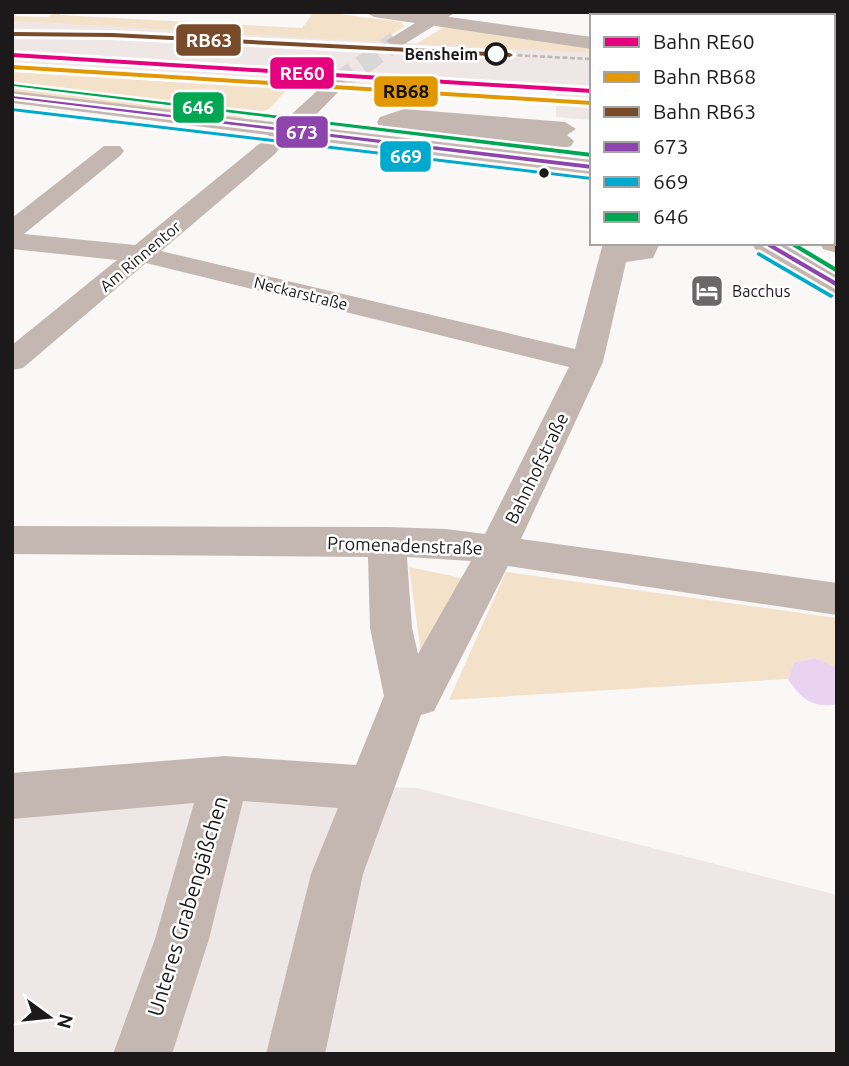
<svg xmlns="http://www.w3.org/2000/svg" width="849" height="1066" font-family="Ubuntu,sans-serif">
<style>
.built{fill:#efe6e6}
.green{fill:#f3e1ca}
.water{fill:#ead3f0}
.lines{fill:none;stroke-linecap:round;stroke-linejoin:round}
.major-tunnel{stroke:#d9d6d6;stroke-width:20;stroke-dasharray:20 10;stroke-linecap:butt}
.minor{fill:#c4b6b1;fill-rule:evenodd}
.major{fill:#c4b7b2;fill-rule:evenodd}
.rail{stroke:#beb7b4;stroke-width:2.5;stroke-dasharray:5 2.5;stroke-linecap:butt}
.bus-1-casing{stroke:#fff;stroke-width:5}
.bus-2-casing{stroke:#fff;stroke-width:5}
.bus-3-casing{stroke:#fff;stroke-width:5}
.bus-1{fill:#8e44ad;fill-rule:evenodd}
.bus-2{fill:#00a9ce;fill-rule:evenodd}
.bus-3{fill:#00a651;fill-rule:evenodd}
.rail-1-casing{stroke:#fff;stroke-width:6}
.rail-2-casing{stroke:#fff;stroke-width:6}
.rail-3-casing{stroke:#fff;stroke-width:6}
.rail-1{fill:#e5007d;fill-rule:evenodd}
.rail-2{fill:#e19802;fill-rule:evenodd}
.rail-3{fill:#7a4b2a;fill-rule:evenodd}
.stop-dot{fill:#fff;stroke:#1b1919;stroke-width:3.5}
.bus-dot{fill:#1b1919;stroke:#fff;stroke-width:2.5}
.labels{text-anchor:middle;dominant-baseline:central;stroke-width:5;stroke-linejoin:round;paint-order:stroke}
.far-stop-label{font-size:16px;font-weight:bold;fill:#1b1919;stroke:#fff;text-anchor:end}
.far-street-label{font-size:16px;fill:#1b1919;stroke:#fff}
.far-poi-label{font-size:16px;fill:#1b1919;stroke:#fff;text-anchor:start}
.street-label{font-size:18px;fill:#1b1919;stroke:#fff}
.near-street-label{font-size:21px;fill:#1b1919;stroke:#fff}
.line-badge{stroke:#fff;stroke-width:2.5}
.badge-label{font-size:19px;text-anchor:middle;font-weight:bold;fill:#fff}
.pale-badge-label{font-size:19px;text-anchor:middle;font-weight:bold;fill:#111}
</style>
<rect width="100%" height="100%" fill="#faf7f7"/>
<!-- built -->
<g class="built">
<polygon points="12,21 592,53 592,120 556,117 556,92 376,81 372,87 12,62"/>
<polygon points="235,784 417,788 837,895 837,1054 12,1054 12,798"/>
</g>
<!-- green -->
<g class="green">
<polygon points="54,12 62,12 59,15 302,28 314,12 325,12 401,22 405,26 380,42 12,21 12,16 48,17"/>
<polygon points="444,27 592,47 592,53 416,44"/>
<polygon points="12,62 295,81 269,109 235,120 12,92"/>
<polygon points="12,104 12,105 211,130 209,132 12,107"/>
<polygon points="340,148 558,169 592,174 592,179 339,151"/>
<polygon points="409,567 462,578 421,653"/>
<polygon points="506,572 837,618 837,668 815,658 794,662 788,679 449,700"/>
</g>
<!-- water -->
<path class="water" d="M 815,658 L 837,668 L 837,704 C 813,709 800,698 788,679 L 794,662 Z"/>
<g class="lines">
<!-- major-tunnel -->
<polyline class="major-tunnel" points="337,83 396,41"/>
<!-- minor -->
<g class="minor">
<polygon points="365,12 414,12 592,37 592,49 374,17"/>
<polygon points="404,109 565,122 576,129 567,135 574,141 571,146 563,148 381,131 377,122 380,117"/>
<polygon points="833,129 837,130 837,151 833,150"/>
<path d="M 267,142 L 275,144 L 279,149 L 275,154 L 161,251 L 575,349 L 603,243 L 660,243 L 653,258 L 626,262 L 603,362 L 521,539 L 837,583 L 837,615 L 508,566 L 434,711 L 421,715 L 363,874 L 325,1054 L 266,1054 L 311,874 L 338,808 L 243,801 L 209,939 L 172,1054 L 113,1054 L 155,939 L 194,803 L 12,819 L 12,773 L 225,756 L 356,765 L 384,696 L 370,628 L 368,557 L 12,554 L 12,526 L 387,527 L 446,529 L 485,534 L 569,367 L 146,263 L 23,368 L 12,370 L 12,345 L 117,260 L 12,249 L 12,218 L 104,146 L 120,146 L 124,151 L 120,156 L 24,234 L 135,245 L 259,144 ZM 407,557 L 471,561 L 418,654 L 412,628 Z"/>
<rect x="833" y="192" width="4" height="16"/>
</g>
<!-- major -->
<g class="major">
<polygon points="433,12 456,12 403,45 396,47 386,41"/>
<path d="M 337,77 L 347,83 L 305,126 L 592,160 L 592,174 L 292,138 C 283,147 277,152 264,149 L 260,144 L 269,135 L 12,103 L 12,91 L 282,123 L 330,79 Z"/>
<polygon points="833,235 837,236 837,253 823,249 820,243 833,243"/>
<polygon points="752,243 785,243 837,273 837,294 827,291 755,249"/>
</g>
<!-- rail -->
<g class="rail">
<polyline points="510,55 592,59"/>
<polyline points="833,77 837,77"/>
</g>
<defs>
<g id="bus-1">
<polygon points="12,96 592,165 592,169 12,98"/>
<polygon points="762,243 770,243 837,282 837,287"/>
</g>
<g id="bus-2">
<polygon points="12,108 591,177 592,180 12,111"/>
<polygon points="759,252 833,295 834,296 831,298 829,297 757,255 757,253"/>
</g>
<g id="bus-3">
<polygon points="12,84 592,153 592,157 13,86"/>
<polygon points="787,243 795,243 837,268 837,273"/>
</g>
</defs>
<!-- bus-1 casing -->
<use href="#bus-1" class="bus-1-casing"/>
<!-- bus-2 casing -->
<use href="#bus-2" class="bus-2-casing"/>
<!-- bus-3 casing -->
<use href="#bus-3" class="bus-3-casing"/>
<!-- bus-1 -->
<use href="#bus-1" class="bus-1"/>
<!-- bus-2 -->
<use href="#bus-2" class="bus-2"/>
<!-- bus-3 -->
<use href="#bus-3" class="bus-3"/>
<defs>
<polygon id="rail-1" points="12,53 592,89 592,93 12,57"/>
<polygon id="rail-2" points="12,65 591,101 592,105 12,69"/>
<polygon id="rail-3" points="12,32 112,33 510,53 513,55 510,57 112,37 12,36"/>
</defs>
<!-- rail-1 casing -->
<use href="#rail-1" class="rail-1-casing"/>
<!-- rail-2 casing -->
<use href="#rail-2" class="rail-2-casing"/>
<!-- rail-3 casing -->
<use href="#rail-3" class="rail-3-casing"/>
<!-- rail-1 -->
<use href="#rail-1" class="rail-1"/>
<!-- rail-2 -->
<use href="#rail-2" class="rail-2"/>
<!-- rail-3 -->
<use href="#rail-3" class="rail-3"/>
</g>
<!-- icons -->
<defs>
<symbol id="hotel-square" viewBox="-11 -11 22 22"><rect x="-9" y="-9" width="18" height="18" rx="4" fill="#696767" stroke="#fff"/><path d="M-6-4.5h1.5V1H6V5H4.5V3h-9V5H-6ZM-4 0a1.8 1.8 0 1 1 3.6 0ZM.5 0V-2.5h3Q6-2.5 6 0Z" fill="#fff"/></symbol>
</defs>
<g fill-rule="evenodd">
<use href="#hotel-square" x="688" y="272" width="38" height="38"/>
</g>
<!-- markers -->
<circle class="stop-dot" cx="496" cy="54" r="10"/>
<circle class="bus-dot" cx="544" cy="173" r="6"/>
<g class="labels">
<!-- far-stop labels -->
<g class="far-stop-label">
<text x="478" y="54">Bensheim</text>
</g>
<!-- far-street labels -->
<g class="far-street-label">
<text transform="translate(140 256) rotate(-40)">Am Rinnentor</text>
<text transform="translate(301 293) rotate(14)">Neckarstraße</text>
</g>
<!-- far-poi labels -->
<g class="far-poi-label">
<text x="732" y="291">Bacchus</text>
</g>
<!-- street labels -->
<g class="street-label">
<text transform="translate(536 468) rotate(-64)">Bahnhofstraße</text>
<text transform="translate(405 545) rotate(2)">Promenadenstraße</text>
</g>
<!-- near-street labels -->
<g class="near-street-label">
<text transform="translate(187 906) rotate(-73)">Unteres Grabengäßchen</text>
</g>
</g>
<g class="line-badge">
<rect x="175" y="23" width="67" height="34" rx="7" fill="#7a4b2a"/>
<rect x="269" y="56" width="66" height="34" rx="7" fill="#e5007d"/>
<rect x="373" y="75" width="66" height="33" rx="7" fill="#e19802"/>
<rect x="172" y="91" width="53" height="33" rx="7" fill="#00a651"/>
<rect x="275" y="115" width="54" height="34" rx="7" fill="#8e44ad"/>
<rect x="379" y="140" width="53" height="33" rx="7" fill="#00a9ce"/>
</g>
<g class="badge-label">
<text x="209" y="47">RB63</text>
<text x="302" y="80">RE60</text>
<text x="198" y="114">646</text>
<text x="302" y="139">673</text>
<text x="406" y="163">669</text>
</g>
<g class="pale-badge-label">
<text x="406" y="98">RB68</text>
</g>
<!-- border -->
<rect width="849" height="1066" fill="none" stroke="#1b1919" stroke-width="28"/>
<!-- legend -->
<rect x="590" y="14" width="245" height="231" fill="#ffffff" stroke="#a4a3a3" stroke-width="2"/>
<rect x="604" y="37" width="35" height="10" fill="#e5007d" stroke="#a4a3a3" stroke-width="2"/>
<text x="653" y="49" font-size="21" fill="#1b1919">Bahn RE60</text>
<rect x="604" y="72" width="35" height="10" fill="#e19802" stroke="#a4a3a3" stroke-width="2"/>
<text x="653" y="84" font-size="21" fill="#1b1919">Bahn RB68</text>
<rect x="604" y="107" width="35" height="10" fill="#7a4b2a" stroke="#a4a3a3" stroke-width="2"/>
<text x="653" y="119" font-size="21" fill="#1b1919">Bahn RB63</text>
<rect x="604" y="142" width="35" height="10" fill="#8e44ad" stroke="#a4a3a3" stroke-width="2"/>
<text x="653" y="154" font-size="21" fill="#1b1919">673</text>
<rect x="604" y="177" width="35" height="10" fill="#00a9ce" stroke="#a4a3a3" stroke-width="2"/>
<text x="653" y="189" font-size="21" fill="#1b1919">669</text>
<rect x="604" y="212" width="35" height="10" fill="#00a651" stroke="#a4a3a3" stroke-width="2"/>
<text x="653" y="224" font-size="21" fill="#1b1919">646</text>
<!-- north arrow -->
<g transform="translate(49 1017) rotate(105)" stroke="#ffffff" stroke-width="5" paint-order="stroke">
<path d="M0-5L12 26L0 18L-12 26Z" fill="#1b1919"/>
<text y="-10" font-size="19" font-weight="bold" text-anchor="middle" fill="#1b1919">N</text>
</g>
</svg>
